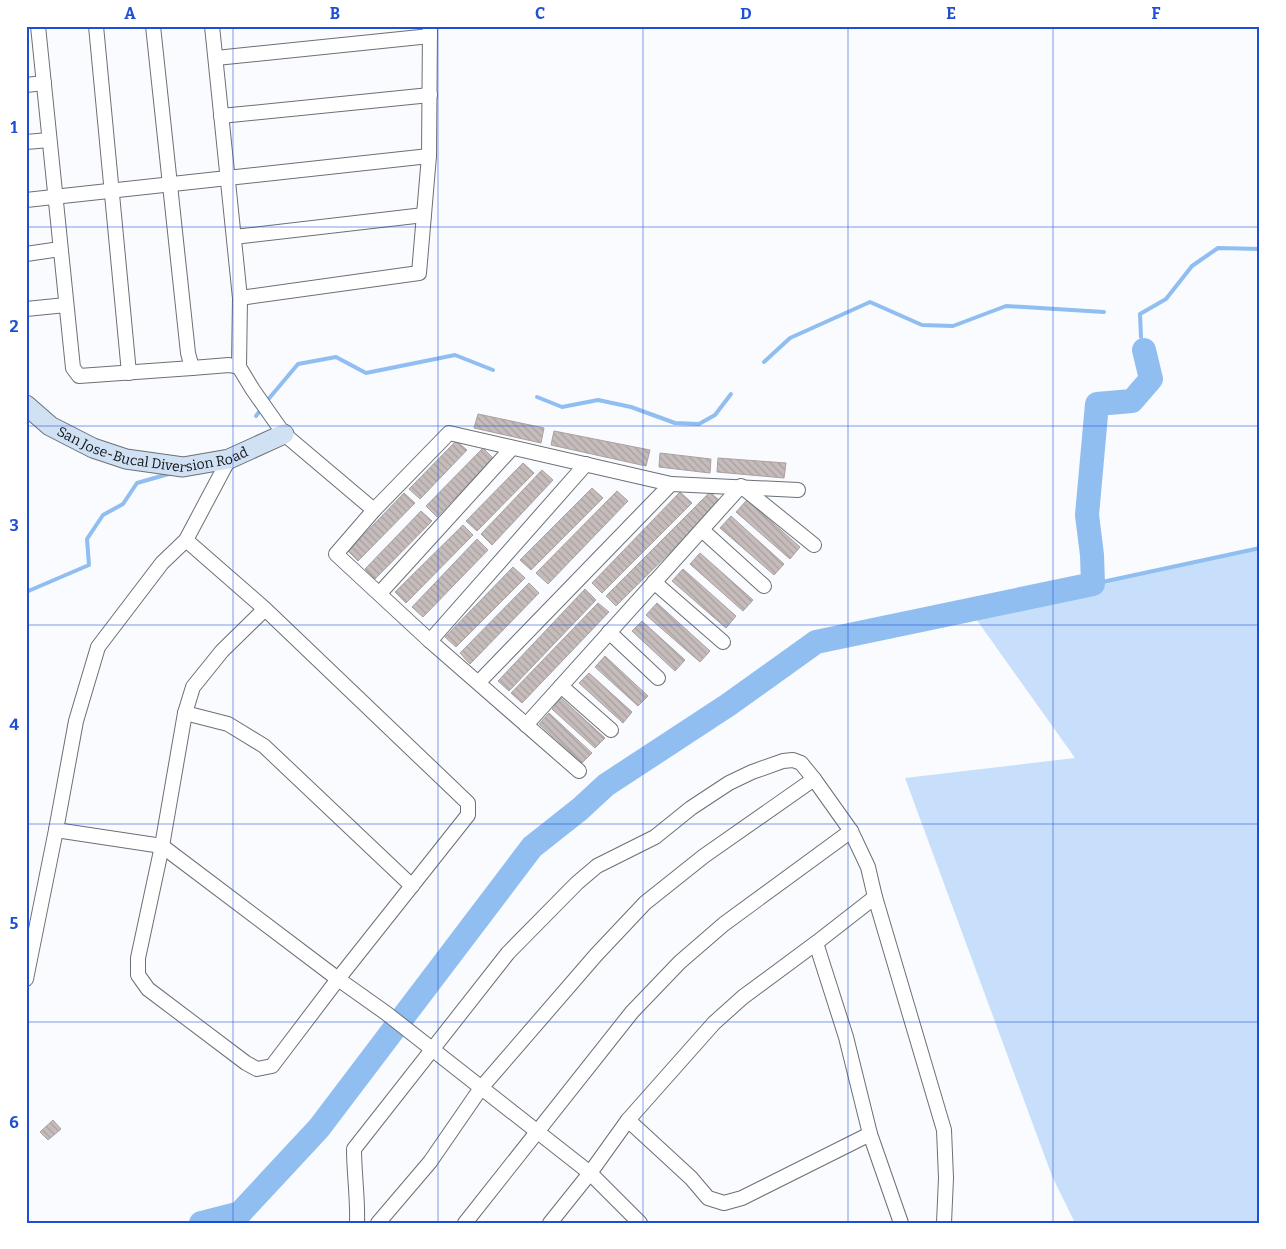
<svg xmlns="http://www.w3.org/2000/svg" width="1286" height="1249" font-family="Bitter,serif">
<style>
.grass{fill:#c7dffa}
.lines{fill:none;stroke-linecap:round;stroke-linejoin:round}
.stream{stroke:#90bef0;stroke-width:4}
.river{stroke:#90bef0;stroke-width:24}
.building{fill:url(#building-back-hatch);stroke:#aaa1a0}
.minor-casing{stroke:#6b7076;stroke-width:16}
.secondary-casing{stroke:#6b7076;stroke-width:21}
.minor{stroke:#fff;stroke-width:14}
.secondary{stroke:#d0e1f4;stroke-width:19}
.grid{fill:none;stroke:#1d4ed8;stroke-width:1;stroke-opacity:0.55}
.labels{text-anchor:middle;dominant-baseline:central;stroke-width:4.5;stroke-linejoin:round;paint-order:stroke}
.street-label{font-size:14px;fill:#111316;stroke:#fff}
.neatline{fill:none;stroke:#1d4ed8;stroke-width:2}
.grid-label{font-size:16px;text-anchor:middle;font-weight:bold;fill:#1d4ed8}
</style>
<defs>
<pattern id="building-back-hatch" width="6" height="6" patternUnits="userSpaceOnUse" patternTransform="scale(1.25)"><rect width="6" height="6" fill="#c5bcbb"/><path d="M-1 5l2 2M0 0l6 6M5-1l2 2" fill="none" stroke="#a8a1a0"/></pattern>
</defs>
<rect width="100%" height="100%" fill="#f9fbfe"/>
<!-- grass -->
<polygon class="grass" points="1260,548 1260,1223 1075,1223 1052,1176 905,778 1075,758 969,609"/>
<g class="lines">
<!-- stream -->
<g class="stream">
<polyline points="1141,337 1140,314 1166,299 1192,266 1218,248 1260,249"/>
<polyline points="764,362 790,338 870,302 922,325 953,326 1006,306 1104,312"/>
<polyline points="537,397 562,407 598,400 631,407 675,423 699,424 715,415 731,394"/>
<polyline points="266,402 298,364 336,357 366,373 455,355 493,370"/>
<polyline points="256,416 262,408"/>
<polyline points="1093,584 1260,548"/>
<polyline points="26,592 89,565 87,539 103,515 123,504 137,483 172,473"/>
</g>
<!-- river -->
<polyline class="river" points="201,1223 240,1213 266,1185 319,1128 532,847 580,809 606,785 728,705 816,642 1093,584 1092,555 1087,515 1097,404 1132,401 1151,379 1144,350"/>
</g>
<!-- building -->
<g class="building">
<polygon points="478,414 544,428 541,443 474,428"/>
<polygon points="554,431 650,450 646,466 551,445"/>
<polygon points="456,441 467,450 420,499 409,489"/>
<polygon points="483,448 493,458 437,517 426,506"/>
<polygon points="660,453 711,459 710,473 659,467"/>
<polygon points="718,458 786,463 784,478 717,472"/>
<polygon points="523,463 534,473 477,531 466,521"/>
<polygon points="542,470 553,480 492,545 481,534"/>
<polygon points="592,488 603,498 531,570 520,560"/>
<polygon points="617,491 628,501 548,584 536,573"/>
<polygon points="680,492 692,503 602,593 592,583"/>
<polygon points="710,492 721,502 616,606 606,596"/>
<polygon points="404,493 415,503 358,561 348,551"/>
<polygon points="747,500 800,547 790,559 736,512"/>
<polygon points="421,511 432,521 375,579 365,569"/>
<polygon points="731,516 784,564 774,575 720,528"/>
<polygon points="463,525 473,535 406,603 395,592"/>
<polygon points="477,539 488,550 423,617 412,607"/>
<polygon points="700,553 753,600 743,611 690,564"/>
<polygon points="513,567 525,578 456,647 445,637"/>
<polygon points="683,569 736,616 726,628 672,581"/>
<polygon points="529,583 539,593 470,664 460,653"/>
<polygon points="585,589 596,600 509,691 498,681"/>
<polygon points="598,603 609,612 522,703 511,693"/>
<polygon points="657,603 710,651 700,662 646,615"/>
<polygon points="642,621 685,660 675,671 632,631"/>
<polygon points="605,656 648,696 638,706 595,667"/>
<polygon points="589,673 632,712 623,723 579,683"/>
<polygon points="561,698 605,738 595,748 552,709"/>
<polygon points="549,713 592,753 582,763 539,724"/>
<polygon points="53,1120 61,1129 48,1140 40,1132"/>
</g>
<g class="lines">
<defs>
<g id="minor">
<polyline points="38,26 73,368 79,376 192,368"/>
<polyline points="96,26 129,373"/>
<polyline points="153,26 188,353 192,368 229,365 239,367"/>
<polyline points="212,26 240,298 239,367 253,390 284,434 374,510"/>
<polyline points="216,58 430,36"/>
<polyline points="26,85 44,83"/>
<polyline points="221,116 430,95"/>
<polyline points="26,142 49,140"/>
<polyline points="26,200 429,156"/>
<polyline points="234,237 424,215"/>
<polyline points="26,254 60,249"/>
<polyline points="240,298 419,273 429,156 430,26"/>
<polyline points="26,309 66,305"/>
<polyline points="671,484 798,490"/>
<polyline points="702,530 764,586"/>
<polyline points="186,540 265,609 468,803 468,815 338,979 272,1066 257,1069 246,1063 148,989 138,975 138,958 162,846 185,713 193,687 222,651 265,609"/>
<polyline points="654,582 723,642"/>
<polyline points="380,593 512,448"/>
<polyline points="609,632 658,678"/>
<polyline points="430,641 586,464"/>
<polyline points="478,683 671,484 449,433 374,510 336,554 430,641 579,771"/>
<polyline points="561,686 611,730"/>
<polyline points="185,713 228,724 264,746 412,886"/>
<polyline points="526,725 741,486 814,545"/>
<polyline points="56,830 162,846 338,979 386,1013 590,1173 640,1223"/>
<polyline points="816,943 875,897"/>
<polyline points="26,979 56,830 76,721 98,647 162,563 186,540 229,459"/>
<polyline points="628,1120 691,1178 708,1198 724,1203 742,1198 870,1134"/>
<path d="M 357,1223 C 358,1198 354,1174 354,1149 L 508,953 L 577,883 L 597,866 L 655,837 L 691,808 L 729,783 L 752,772 L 783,761 L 793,760 L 801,763 L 814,779 L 851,831 L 868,867 L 875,897 L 944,1130 L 946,1178 L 944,1223"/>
<polyline points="378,1223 430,1162 481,1088 596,955 645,903 704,856 814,779"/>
<polyline points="465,1223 632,1012 680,962 724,924 851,831"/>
<polyline points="550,1223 590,1173 628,1120 714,1023 743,997 816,943 846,1037 870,1134 901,1223"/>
</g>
<g id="secondary">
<path id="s1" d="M 26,405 L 50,426 L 93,448 L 126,459 L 183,467 L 229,459 L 284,434"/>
</g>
</defs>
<!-- minor casing -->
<use href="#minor" class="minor-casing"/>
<!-- secondary casing -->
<use href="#secondary" class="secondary-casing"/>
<!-- minor -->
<use href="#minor" class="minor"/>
<!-- secondary -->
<use href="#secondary" class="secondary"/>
</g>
<!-- grid -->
<path class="grid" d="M 233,26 L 233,1223M 438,26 L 438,1223M 643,26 L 643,1223M 848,26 L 848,1223M 1053,26 L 1053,1223M 26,227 L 1260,227M 26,426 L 1260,426M 26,625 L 1260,625M 26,824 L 1260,824M 26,1022 L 1260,1022"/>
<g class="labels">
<!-- street labels -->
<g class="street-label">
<text stroke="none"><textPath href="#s1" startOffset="140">San Jose-Bucal Diversion Road</textPath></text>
</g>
</g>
<!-- border -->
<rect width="1286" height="1249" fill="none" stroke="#ffffff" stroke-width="55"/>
<rect x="28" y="28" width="1230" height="1194" class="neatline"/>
<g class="grid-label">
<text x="130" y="19">A</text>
<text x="335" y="19">B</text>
<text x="540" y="19">C</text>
<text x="746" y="19">D</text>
<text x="951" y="19">E</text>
<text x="1156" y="19">F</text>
<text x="14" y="133">1</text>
<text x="14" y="332">2</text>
<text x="14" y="531">3</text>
<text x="14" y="730">4</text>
<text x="14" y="929">5</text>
<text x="14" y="1128">6</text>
</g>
</svg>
